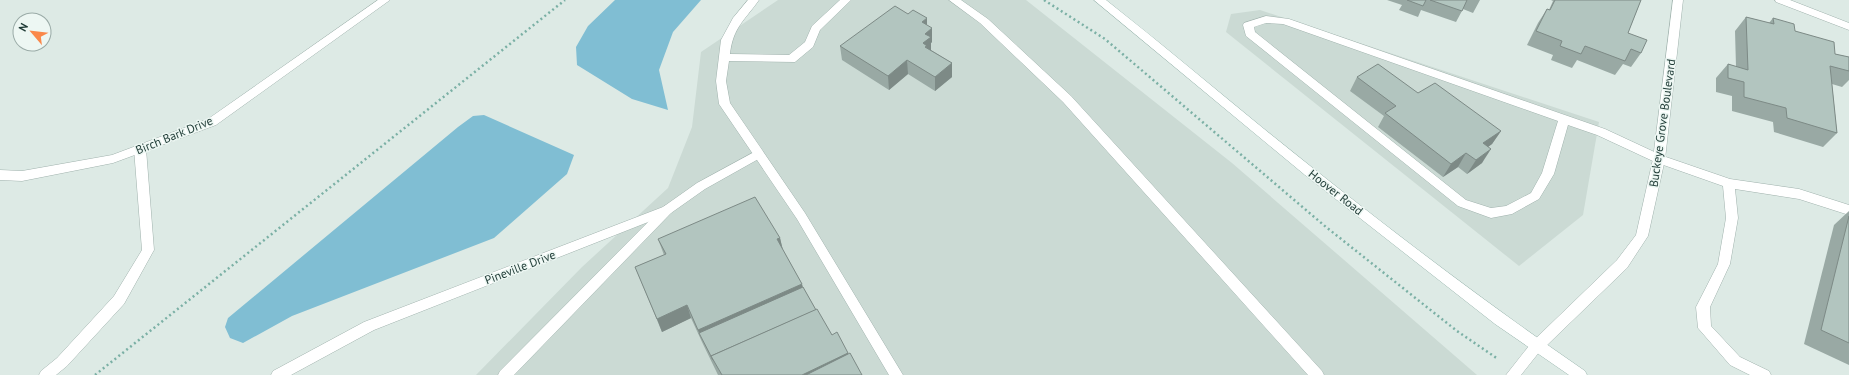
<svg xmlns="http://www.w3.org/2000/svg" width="1849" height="375" font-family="'PT Sans',sans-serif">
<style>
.built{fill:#cbdad4}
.water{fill:#80bed3}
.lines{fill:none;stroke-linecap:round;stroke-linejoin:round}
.service-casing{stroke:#a0b2ad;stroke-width:1}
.minor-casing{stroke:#a0b2ad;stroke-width:1}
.secondary-casing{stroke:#9bb6af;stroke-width:1}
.path{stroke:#7bb0a5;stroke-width:2.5;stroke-dasharray:2 3;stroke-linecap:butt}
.service{fill:#fff;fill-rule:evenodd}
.minor{fill:#fff;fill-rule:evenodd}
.secondary{fill:#fff;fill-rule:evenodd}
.wall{fill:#99a9a4}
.shaded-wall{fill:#7d8a86}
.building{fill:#b2c5bf;stroke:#7d8a86}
.labels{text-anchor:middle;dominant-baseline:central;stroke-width:3;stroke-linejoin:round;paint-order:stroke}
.street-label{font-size:12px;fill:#1e3a35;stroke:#edf7f3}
</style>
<rect width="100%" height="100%" fill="#ddeae5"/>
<!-- built -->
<g class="built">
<polygon points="778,0 1026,0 1232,163 1477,375 476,375 582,267 668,188 692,127 701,52"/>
<polygon points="1260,10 1599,122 1583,215 1519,266 1226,32 1231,14"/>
</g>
<!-- water -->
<g class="water">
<polygon points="615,0 701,0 673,32 659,70 668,110 632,99 577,65 576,47 588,26"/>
<polygon points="484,115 574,155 567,174 494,238 292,316 243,343 230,338 225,327 228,318 458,127 473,116"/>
</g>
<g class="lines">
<defs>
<g id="service">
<path d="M 748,0 L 759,0 C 745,20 733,27 730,54 L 789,55 L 805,42 L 812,26 L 840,0 L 851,0 L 820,30 L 813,47 L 795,62 L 729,61 L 726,81 L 730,103 L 805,213 L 903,375 L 889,375 L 797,219 L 719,104 L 716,81 L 721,40 L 733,18 Z"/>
<polygon points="949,0 961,0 988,19 1071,96 1322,371 1324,375 1308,375 1063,102 980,23"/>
<path d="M 1266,16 L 1289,19 L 1605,129 L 1663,156 L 1730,179 L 1799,189 L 1849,205 L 1849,215 L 1799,199 L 1735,189 L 1738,218 L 1730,264 L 1710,307 L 1711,326 L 1740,357 L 1769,371 L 1771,375 L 1750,375 L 1730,365 L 1698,328 L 1696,307 L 1718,264 L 1726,218 L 1723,186 L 1655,162 L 1597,135 L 1568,125 L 1554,174 L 1539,199 L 1512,214 L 1491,218 L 1458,206 L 1246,36 L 1243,25 L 1244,23 ZM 1266,23 L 1283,24 L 1558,121 L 1542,173 L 1531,193 L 1506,206 L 1491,208 L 1466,200 L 1255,32 L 1254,27 Z"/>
<polygon points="140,145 144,146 146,149 154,250 124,304 67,366 56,375 39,375 41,371 57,358 114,296 142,250 134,149 136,146"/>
<polygon points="667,205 671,207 673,210 671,213 514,375 498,375 500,371 663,207"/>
<polygon points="1537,340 1542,342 1544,346 1521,375 1506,375 1532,342"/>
</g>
<g id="minor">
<polygon points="378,0 390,0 216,125 113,163 22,181 0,180 0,170 22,171 112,155 208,119"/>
<polygon points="1673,0 1683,0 1665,159 1648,236 1627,268 1542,350 1537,352 1532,350 1530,346 1532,342 1617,260 1636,235 1653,159"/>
<polygon points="1775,0 1790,0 1849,23 1849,30 1776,2"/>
<polygon points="758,150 762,151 764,154 762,157 705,189 671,213 374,330 291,375 271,375 273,371 364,322 663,207 697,183"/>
</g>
<path id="secondary" d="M 1094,0 L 1106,0 C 1176,55 1244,114 1314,169 C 1402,239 1492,307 1585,371 L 1587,375 L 1569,375 L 1495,324 L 1305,175 Z"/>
</defs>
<!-- service casing -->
<use href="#service" class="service-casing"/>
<!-- minor casing -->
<use href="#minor" class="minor-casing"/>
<!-- secondary casing -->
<use href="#secondary" class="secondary-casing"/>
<!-- path -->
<g class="path">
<polyline points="1044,0 1105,39 1326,227 1457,331 1498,359"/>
<polyline points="95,375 565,0"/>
</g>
<!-- service -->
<use href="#service" class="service"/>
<!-- minor -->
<use href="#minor" class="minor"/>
<!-- secondary -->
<use href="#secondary" class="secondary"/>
</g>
<!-- wall -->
<g class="wall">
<polygon points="1387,0 1480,0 1473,13 1463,9 1456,22 1421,10 1418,17 1399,10 1402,5"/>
<polygon points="1551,0 1641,0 1628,33 1641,53 1631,67 1623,64 1615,75 1577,60 1572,68 1551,60 1553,55 1527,45 1538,23 1547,9 1549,10 1553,1"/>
<polygon points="908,14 927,25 932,42 931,43 931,50 952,63 952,77 935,91 908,74 889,90 842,60 840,46"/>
<polygon points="1746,17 1769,23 1773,18 1795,31 1835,54 1849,57 1849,80 1842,87 1832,84 1837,133 1823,147 1774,132 1773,122 1732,111 1732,96 1716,92 1716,78 1728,64 1736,67 1735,31"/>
<polygon points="1357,77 1418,93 1501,131 1492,144 1488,147 1482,163 1467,174 1458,167 1443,177 1378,127 1384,116 1350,91"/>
<polygon points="1849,211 1849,365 1804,344 1834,225"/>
<polygon points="780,238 783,250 802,284 803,287 816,310 832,335 848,354 862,375 718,375 702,342 691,318 662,332 635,267 664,255 658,239"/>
</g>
<!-- shaded-wall -->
<g class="shaded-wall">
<polygon points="927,18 927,32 932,28 932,42 931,43 931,51 923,57 922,22"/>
<polygon points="907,60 908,74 889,90 888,76"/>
<polygon points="952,63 952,77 935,91 935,77"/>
<polygon points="1501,131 1492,144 1474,157 1483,143"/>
<polygon points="1491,149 1482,163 1467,174 1476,160"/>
<polygon points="1466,153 1458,167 1443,177 1451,164"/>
<polygon points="780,238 783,251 777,239"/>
<polygon points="802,284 804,297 699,333 698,330"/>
<polygon points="687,305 691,318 662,332 657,319"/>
<polygon points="848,353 850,367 833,375 802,375"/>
</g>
<!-- building -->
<g class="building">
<polygon points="1407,0 1426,0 1423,6"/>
<polygon points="1430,0 1467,0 1462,11"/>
<polygon points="1555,0 1641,0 1628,33 1647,40 1641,53 1631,49 1625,61 1585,46 1581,54 1560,46 1562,41 1536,31 1547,9 1550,10"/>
<polygon points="895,6 908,14 913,10 927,18 922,22 932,28 925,34 931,37 923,43 927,46 925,47 952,63 935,77 907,60 888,76 840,46"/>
<polygon points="1746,17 1774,24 1773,18 1794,24 1795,31 1834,42 1835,54 1849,57 1849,71 1830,66 1837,133 1787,118 1786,108 1744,97 1744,82 1728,78 1728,64 1748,70"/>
<polygon points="1378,64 1418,93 1435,83 1501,131 1483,143 1491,149 1476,160 1466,153 1451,164 1385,113 1396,106 1357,77"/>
<polygon points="755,197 780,238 777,239 802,284 698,330 687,305 657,319 635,267 666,254 658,239"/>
<polygon points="1849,216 1849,343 1821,330"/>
<polygon points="803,287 816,310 711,356 713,360 699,333"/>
<polygon points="817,309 832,335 837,332 848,353 802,375 722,375 711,356"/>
<polygon points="850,353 862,375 806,375"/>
</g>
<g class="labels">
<!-- street labels -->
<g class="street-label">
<text transform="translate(1662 123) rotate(-82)">Buckeye Grove Boulevard</text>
<text transform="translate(174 135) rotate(-22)">Birch Bark Drive</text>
<text transform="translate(1336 192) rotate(38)">Hoover Road</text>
<text transform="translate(520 267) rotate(-21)">Pineville Drive</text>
</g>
</g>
<!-- north arrow -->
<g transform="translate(32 32) rotate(298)"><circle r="19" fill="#edf7f3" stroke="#9aaba7"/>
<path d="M0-3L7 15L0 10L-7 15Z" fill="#fa884a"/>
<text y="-6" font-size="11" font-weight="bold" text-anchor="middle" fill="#1e3a35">N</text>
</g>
</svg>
